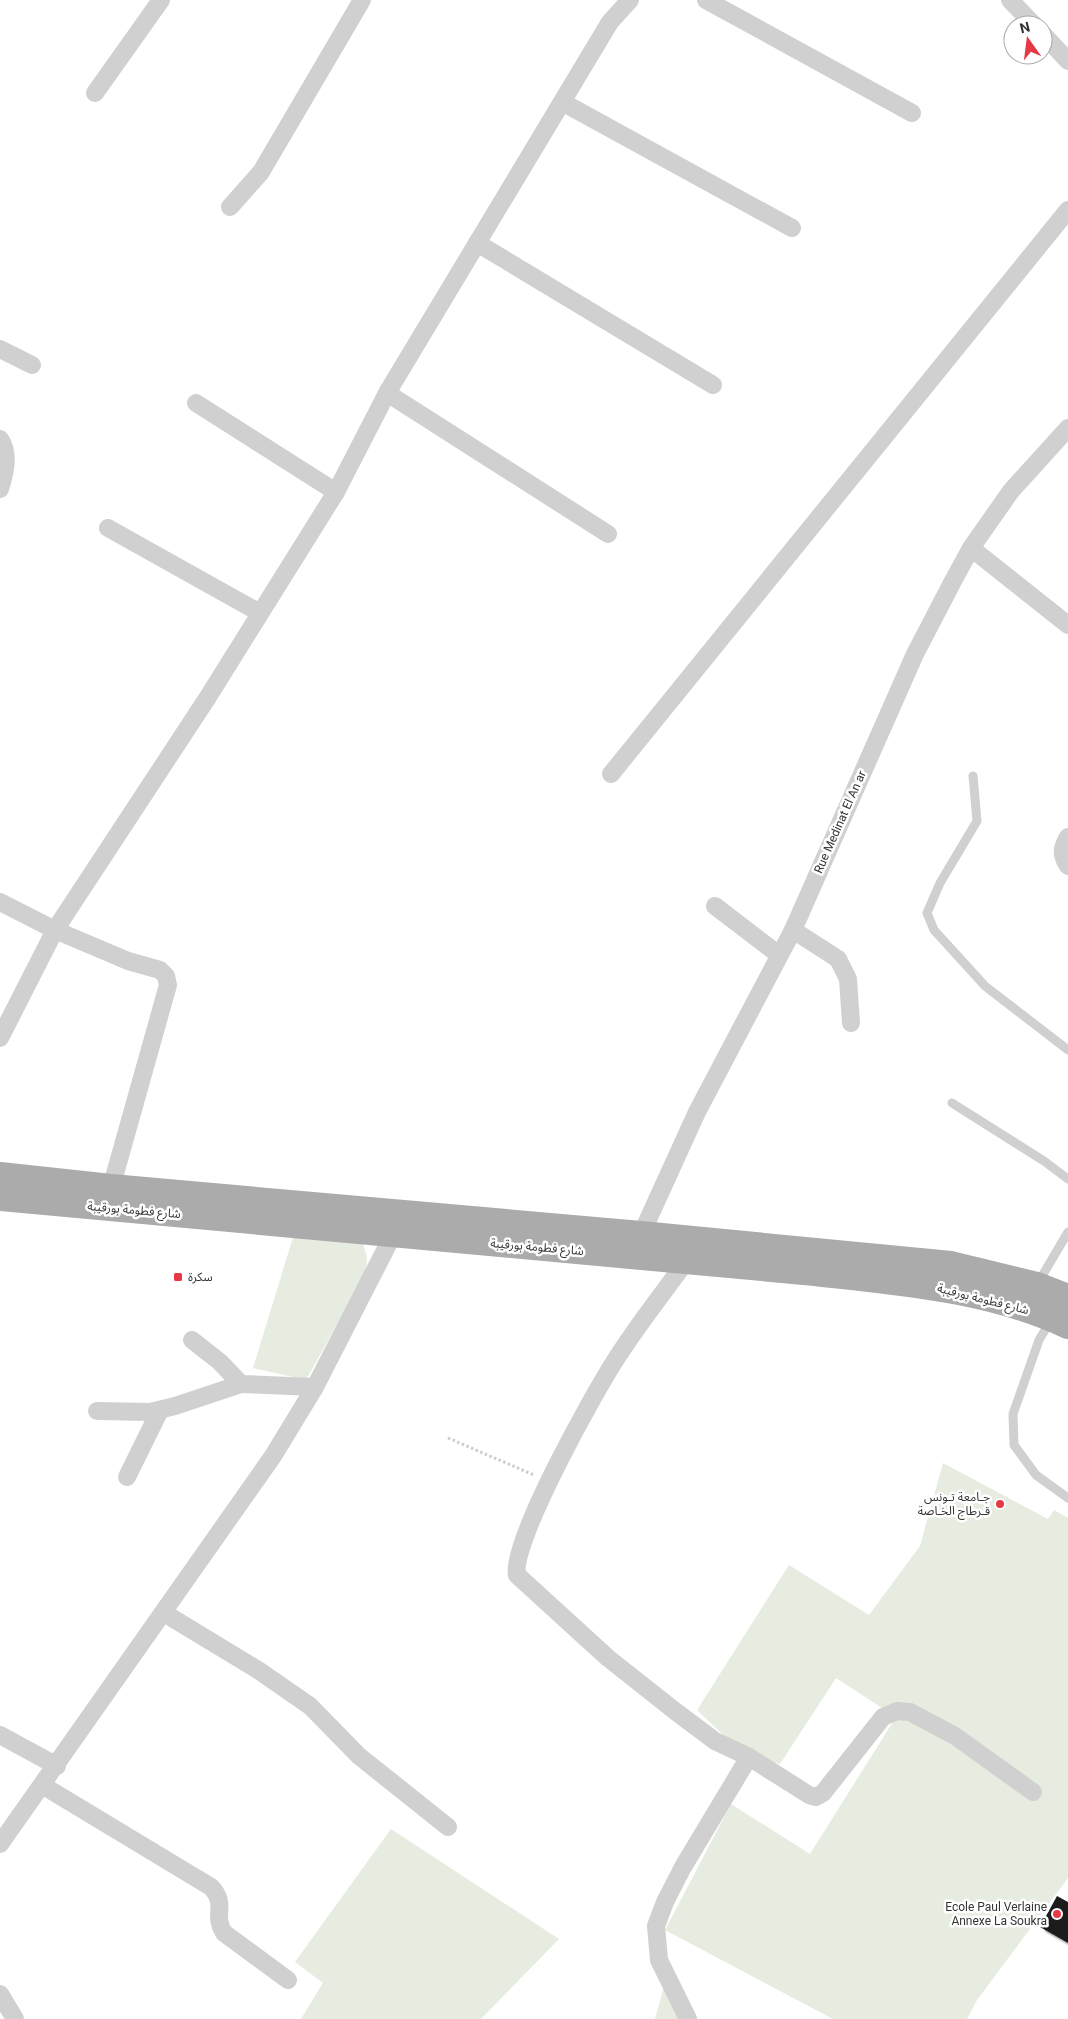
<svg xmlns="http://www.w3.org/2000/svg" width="1068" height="2019" font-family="Roboto,'Noto Sans Arabic',sans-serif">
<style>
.green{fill:#e6ecdf}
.building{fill:#1a1a1a;filter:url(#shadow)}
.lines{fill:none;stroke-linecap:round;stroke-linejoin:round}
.path{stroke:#cdcdcd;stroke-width:3;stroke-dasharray:2.5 2.5;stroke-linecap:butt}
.service{stroke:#d0d0d0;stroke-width:9}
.minor{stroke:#d0d0d0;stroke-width:18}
.primary{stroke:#ababab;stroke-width:28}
.poi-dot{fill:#e63946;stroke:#fff;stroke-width:2}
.labels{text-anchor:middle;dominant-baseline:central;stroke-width:5;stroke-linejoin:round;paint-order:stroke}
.street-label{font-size:12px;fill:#333;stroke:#fff}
.poi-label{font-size:12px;fill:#333;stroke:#fff;text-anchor:end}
</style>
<defs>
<filter id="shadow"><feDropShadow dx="4.5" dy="4.5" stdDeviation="0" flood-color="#0004"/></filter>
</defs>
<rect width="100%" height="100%" fill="#fff"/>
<!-- green -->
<g class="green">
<polygon points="294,1234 362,1241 367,1257 366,1272 306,1380 253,1368"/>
<polygon points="943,1463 1048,1519 1054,1510 1068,1518 1068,1878 977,2000 967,2019 833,2019 665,1930 731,1804 810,1854 896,1717 836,1678 780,1764 740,1751 697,1710 789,1565 869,1615 920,1546"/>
<polygon points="391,1829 559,1939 481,2019 301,2019 323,1983 295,1962"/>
<polygon points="667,1976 691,2019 655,2019"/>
</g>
<!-- building -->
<polygon class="building" points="1057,1896 1068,1902 1068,1943 1040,1927"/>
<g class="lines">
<!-- path -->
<polyline class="path" points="448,1438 534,1475"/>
<!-- service -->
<g class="service">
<polyline points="973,776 977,821 940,883 927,913 934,930 985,986 1068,1050"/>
<polyline points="952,1103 1044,1161 1068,1179"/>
<polyline points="1038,1283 1068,1232"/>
<polyline points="1051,1320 1039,1340 1013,1414 1014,1445 1036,1475 1068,1498"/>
</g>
<!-- minor -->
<g class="minor">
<polyline points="706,0 912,113"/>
<polyline points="1010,0 1034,25"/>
<polyline points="1043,34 1068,61"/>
<polyline points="95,93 161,0"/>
<polyline points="562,102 792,228"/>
<polyline points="230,207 261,172 362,0"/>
<polyline points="477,243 713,385"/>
<polyline points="0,349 32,365"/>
<polyline points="387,393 608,534"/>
<polyline points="196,403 336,492"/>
<path d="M 0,439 C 10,454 5,473 0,489"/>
<polyline points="108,528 260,613"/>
<polyline points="971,548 1068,625"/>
<polyline points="611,774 1068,210"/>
<path d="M 1068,837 C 1061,849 1061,855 1068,866"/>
<polyline points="0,902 55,930 128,961 160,970 166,976 168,985 111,1188"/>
<polyline points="715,906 779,955"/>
<polyline points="793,930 838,959 848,979 851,1023"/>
<polyline points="0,1038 55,930 208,697 336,492 387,393 610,22 630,0"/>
<polyline points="641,1235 697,1112 793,930 915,654 953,581 971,548 1011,491 1068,428"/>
<path d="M 687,1260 C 664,1292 639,1323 618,1356 C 596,1389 510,1543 517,1575 L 608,1658 L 675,1711 L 715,1741 L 749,1757 L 809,1795 L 816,1797 L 823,1793 L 883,1717 L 897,1711 L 910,1712 L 955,1736 L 1033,1792"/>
<polyline points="192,1340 220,1362 241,1384 315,1387"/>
<polyline points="97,1411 150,1412 175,1406 241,1384"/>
<polyline points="127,1477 160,1410"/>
<polyline points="164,1613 258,1670 310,1706 359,1756 448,1827"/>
<polyline points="0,1735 57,1766"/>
<path d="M 42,1785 L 211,1887 C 228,1905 212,1914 224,1933 L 288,1980"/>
<polyline points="0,1844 273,1456 315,1387 398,1225"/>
<polyline points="0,1994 15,2019"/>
<polyline points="688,2019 659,1960 656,1926 665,1902 683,1867 749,1757"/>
</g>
<!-- primary -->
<g class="primary">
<polyline points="0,1176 111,1188 641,1235 951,1265 1037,1286 1068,1298"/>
<path d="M 0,1197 L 815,1272 C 901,1282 989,1288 1068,1325"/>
</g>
</g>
<!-- markers -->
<g class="poi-dot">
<rect x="173" y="1272" width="10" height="10" rx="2.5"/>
<circle cx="1000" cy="1504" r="5"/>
<circle cx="1057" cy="1914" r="5"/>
</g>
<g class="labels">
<!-- street labels -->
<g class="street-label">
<text transform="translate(840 822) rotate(-66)">Rue Medinat El An ar</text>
<text transform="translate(134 1210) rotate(5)">شارع فطومة بورقيبة</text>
<text transform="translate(537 1247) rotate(5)">شارع فطومة بورقيبة</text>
<text transform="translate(983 1299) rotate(14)">شارع فطومة بورقيبة</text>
</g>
<!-- poi labels -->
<g class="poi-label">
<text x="188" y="1277" text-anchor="start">سكرة</text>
<text x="990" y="1497">جـامعة تـونس<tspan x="990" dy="14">قـرطاج الخـاصة</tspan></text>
<text x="1047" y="1907">Ecole Paul Verlaine<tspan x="1047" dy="14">Annexe La Soukra</tspan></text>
</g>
</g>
<!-- north arrow -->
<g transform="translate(1028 40) rotate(346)"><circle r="24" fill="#ffffff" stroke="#adadad"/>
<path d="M0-4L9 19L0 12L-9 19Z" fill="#e63946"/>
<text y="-8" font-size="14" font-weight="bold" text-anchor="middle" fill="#333333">N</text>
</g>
</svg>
